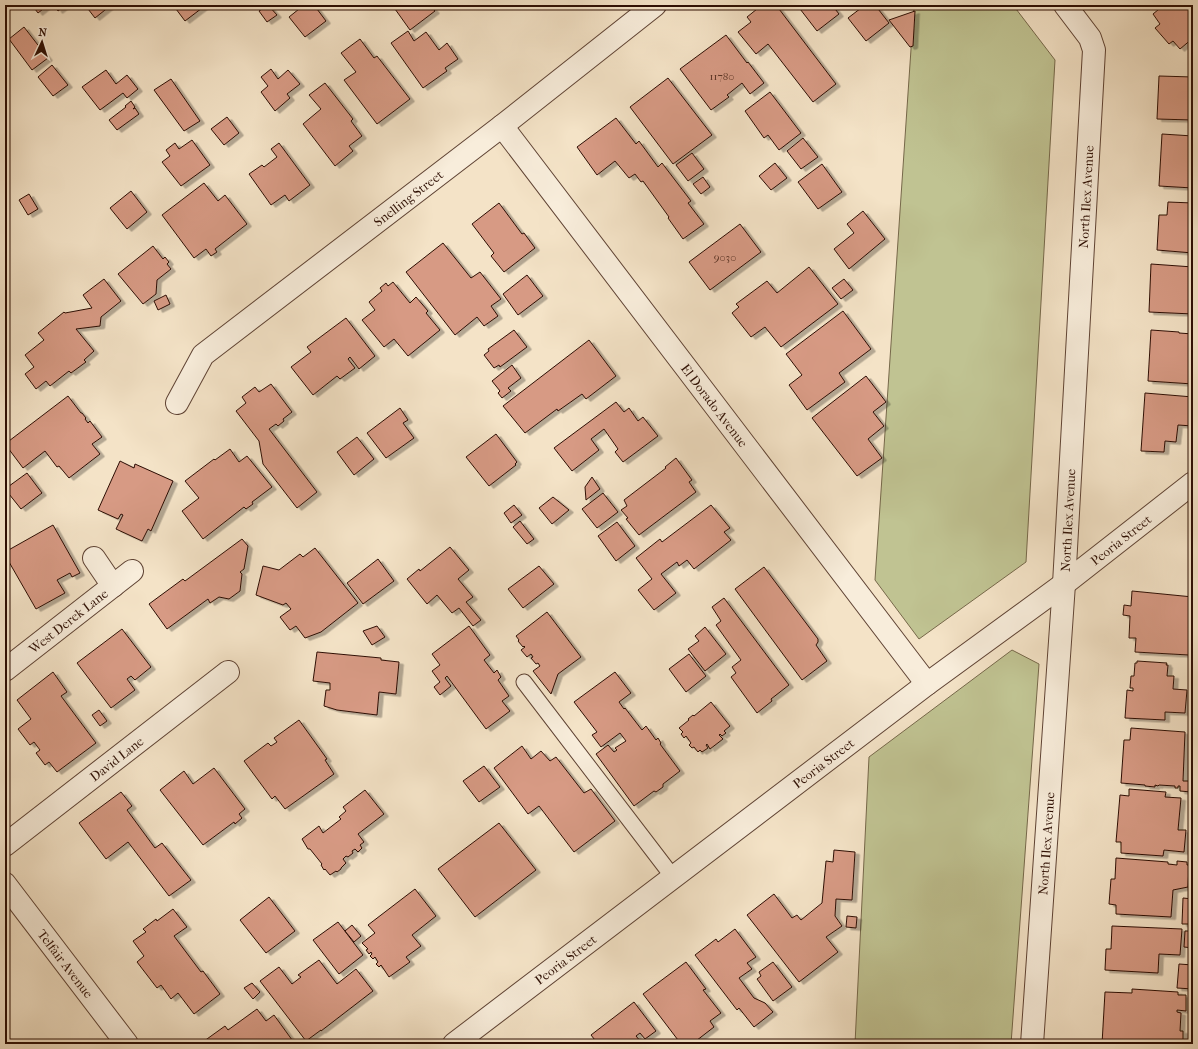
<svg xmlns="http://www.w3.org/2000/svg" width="1198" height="1049" font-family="'IM FELL French Canon',serif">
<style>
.green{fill:#c0c392;stroke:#76684a}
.building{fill:#d79a84;stroke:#2d0e03;filter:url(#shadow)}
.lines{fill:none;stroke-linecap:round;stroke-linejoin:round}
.service-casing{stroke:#5f4334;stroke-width:17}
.minor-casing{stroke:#5f4334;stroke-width:24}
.service{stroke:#f8eddb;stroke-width:15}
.minor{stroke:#f8eddb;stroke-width:22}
.labels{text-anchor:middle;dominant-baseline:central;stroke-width:3;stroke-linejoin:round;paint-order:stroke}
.number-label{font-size:11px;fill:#583123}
.street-label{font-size:13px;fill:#2d0e03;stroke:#f8eddb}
</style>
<defs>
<filter id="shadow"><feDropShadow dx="4.5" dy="2.5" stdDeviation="0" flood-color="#0004"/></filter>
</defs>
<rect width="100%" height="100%" fill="#f4e3c7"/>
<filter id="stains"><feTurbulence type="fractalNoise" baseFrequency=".005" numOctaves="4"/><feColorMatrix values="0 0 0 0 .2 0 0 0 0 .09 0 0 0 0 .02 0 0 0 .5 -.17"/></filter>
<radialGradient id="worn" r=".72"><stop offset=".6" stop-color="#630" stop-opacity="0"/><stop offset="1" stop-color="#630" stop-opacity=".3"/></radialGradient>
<!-- green -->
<g class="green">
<polygon points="914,5 1013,5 1055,60 1026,562 919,639 875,580"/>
<polygon points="1012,650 1039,664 1011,1044 855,1044 869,757"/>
</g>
<!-- building -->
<g class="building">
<polygon points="32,5 48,5 38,13"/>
<polygon points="54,5 66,5 58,11"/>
<polygon points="85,5 109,5 110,6 95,18"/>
<polygon points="173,5 206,5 185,21"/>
<polygon points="268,5 277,15 267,22 259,11"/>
<polygon points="304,5 314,5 326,21 305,37 289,17"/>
<polygon points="400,5 430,5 435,11 410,30 395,9"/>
<polygon points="762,5 776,5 836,84 813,102 768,44 756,54 738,32 751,22 747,17"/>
<polygon points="797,5 832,5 839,14 817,31"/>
<polygon points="865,5 875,5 889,23 866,41 848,18"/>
<polygon points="1164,5 1190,5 1191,6 1193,5 1193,38 1180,49 1173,41 1169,44 1155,28 1160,24 1153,14"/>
<polygon points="915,11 913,46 910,47 889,20"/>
<polygon points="24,27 48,58 32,70 9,39"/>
<polygon points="408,31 414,41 426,32 439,50 447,43 458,59 445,68 447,71 423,88 391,43"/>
<polygon points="726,35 747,63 748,62 764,83 750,94 742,83 727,95 729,97 711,110 680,69"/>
<polygon points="360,39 374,58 377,56 410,99 377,124 344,80 356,72 341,53"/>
<polygon points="52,65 68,85 53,96 38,77"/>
<polygon points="271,69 278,79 288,70 300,84 287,94 290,98 275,111 261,92 268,86 261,77"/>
<polygon points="106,70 116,84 127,75 138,89 127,98 123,93 100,110 82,87"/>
<polygon points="1159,76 1193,77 1193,120 1157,119"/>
<polygon points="668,78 712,135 673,164 630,107"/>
<polygon points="171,79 200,121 184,131 154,90"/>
<polygon points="325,83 353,119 351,121 362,136 349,146 353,151 335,166 303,124 321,109 309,95"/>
<polygon points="770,92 801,133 779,150 768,135 764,138 745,111"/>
<polygon points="131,101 135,107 133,109 135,108 139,114 117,130 109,120 126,107 125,106"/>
<polygon points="227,117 239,133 224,145 211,129"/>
<polygon points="616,118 636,144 639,141 658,167 662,163 691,201 688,203 704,224 683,239 668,218 669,217 643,181 641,182 635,174 629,178 615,161 597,175 577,147"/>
<polygon points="1162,134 1193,136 1193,188 1159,186"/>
<polygon points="803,138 818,157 801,169 787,151"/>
<polygon points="192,140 210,165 181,186 162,162 170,156 166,150 175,143 179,149"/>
<polygon points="279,143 310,185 289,201 285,195 271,205 249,174 262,165 264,167 277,157 271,149"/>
<polygon points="692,153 704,169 688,181 676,165"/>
<polygon points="775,163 787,178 771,190 759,176"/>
<polygon points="822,164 842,192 818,209 798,182"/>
<polygon points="703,177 710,187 701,194 693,184"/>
<polygon points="204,183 218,201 225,195 247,224 215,249 217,252 211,256 206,249 194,258 162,215"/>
<polygon points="131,191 147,212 127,229 110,208"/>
<polygon points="29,194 38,209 28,215 19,200"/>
<polygon points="1168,202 1193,203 1193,253 1157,250 1159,215 1167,215"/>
<polygon points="499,203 522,234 524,233 535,248 504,272 491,256 494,253 472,224"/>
<polygon points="863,211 885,239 849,269 834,249 854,233 847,224"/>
<polygon points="740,224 761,252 710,290 689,262"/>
<polygon points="443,243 471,278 480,272 501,299 491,306 498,316 484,326 477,317 455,335 406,272"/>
<polygon points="153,246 163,259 165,257 169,262 167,264 171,269 157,280 156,294 143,304 118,274"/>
<polygon points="1151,264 1193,267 1193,314 1149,312"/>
<polygon points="809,267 838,304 781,347 765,327 751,337 732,313 739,307 736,304 767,281 777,293"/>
<polygon points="527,275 543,296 518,315 503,294"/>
<polygon points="104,279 121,301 101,317 100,326 76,329 94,351 84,360 86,362 71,373 69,371 50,386 46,381 36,389 25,374 34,367 25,355 44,340 38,333 64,312 65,313 92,308 83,295"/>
<polygon points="844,279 853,290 841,299 832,288"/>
<polygon points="393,282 410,303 416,297 428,311 426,313 440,330 408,356 394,339 384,347 362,320 375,310 369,302 382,291 380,288 386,283 388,286"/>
<polygon points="166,295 170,304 158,310 154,301"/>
<polygon points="843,311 871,349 839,373 845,382 807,410 789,385 802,375 786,354"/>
<polygon points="346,318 375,356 359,369 350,357 348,359 355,368 340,379 337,376 313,395 291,367 311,352 307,347"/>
<polygon points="514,330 527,347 500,367 499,365 494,368 484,355 489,351 488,349"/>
<polygon points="1151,330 1179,332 1179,333 1193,334 1193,384 1148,381"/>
<polygon points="589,340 616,376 586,399 582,394 558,411 557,409 525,433 503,406"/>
<polygon points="512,365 521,378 508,388 511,391 502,398 498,393 500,391 492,381"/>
<polygon points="866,376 886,402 873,412 884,426 868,439 882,458 857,476 812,418"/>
<polygon points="271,384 292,412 283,419 284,421 278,426 276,424 269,429 317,492 297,508 263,464 259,441 236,411 246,403 242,397 255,387 259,392"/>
<polygon points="1145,393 1193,397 1193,426 1178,425 1176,442 1165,441 1164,452 1141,451"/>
<polygon points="68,396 81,413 82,413 86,418 85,419 88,423 90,421 102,437 92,444 100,454 69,478 59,466 57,467 45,451 23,468 5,444"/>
<polygon points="616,402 624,412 629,408 638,421 643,417 658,436 623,462 615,452 618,449 604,429 591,439 599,450 572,471 554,448"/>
<polygon points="400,408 408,420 403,423 414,438 386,458 367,433"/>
<polygon points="496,434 517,462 515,464 516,465 489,486 466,457"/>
<polygon points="357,437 374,459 354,475 337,452"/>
<polygon points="230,449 239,462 247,456 272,487 252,502 253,504 246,509 244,507 203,539 182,511 199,498 185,481 214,459 215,460"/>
<polygon points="676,458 692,480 689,482 696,492 639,535 626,519 628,518 621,510 627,506 624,500 666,468 665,467"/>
<polygon points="120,461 134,468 135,464 173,481 151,531 148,529 142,541 116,529 123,515 121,514 118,519 98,510"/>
<polygon points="27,473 42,493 21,509 5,489"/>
<polygon points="592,477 600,489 586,500 585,487"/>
<polygon points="603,493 618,512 597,528 582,509"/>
<polygon points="553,497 569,510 552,524 539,508"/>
<polygon points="514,505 522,515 511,523 504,513"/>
<polygon points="711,505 730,528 724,532 731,540 694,569 687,560 679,566 677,562 661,574 676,593 654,610 638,590 652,579 636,558 660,539 662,542"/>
<polygon points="520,521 534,539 527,544 513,527"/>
<polygon points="617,522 635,546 616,561 598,536"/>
<polygon points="53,525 80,573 72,577 70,573 57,580 65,593 36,609 5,555 5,552"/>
<polygon points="242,539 248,546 244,569 240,572 242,574 240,591 229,599 219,597 210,603 208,599 167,629 149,604 183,579 185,581"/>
<polygon points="450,547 469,570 458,579 473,597 466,602 481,620 473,626 459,608 452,613 437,595 427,604 407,579 419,569 420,571"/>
<polygon points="315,548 358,603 321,632 305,638 296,626 290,630 280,617 291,609 286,603 283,605 256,595 263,566 279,570 300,554 303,557"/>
<polygon points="378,559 394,581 363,604 347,583"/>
<polygon points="539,566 554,584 523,608 508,589"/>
<polygon points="764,567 818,639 818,642 816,645 827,661 802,680 735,589"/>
<polygon points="1132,591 1193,597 1193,624 1190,624 1189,634 1191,634 1189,655 1135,652 1136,638 1129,638 1130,616 1123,615 1124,605 1131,606"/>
<polygon points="724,598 789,685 771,699 772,701 757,713 731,677 736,673 732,667 741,660 716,625 721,621 712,607"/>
<polygon points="547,612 581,657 558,674 551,694 533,671 540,666 538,663 536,664 531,658 533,657 531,654 527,657 521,650 525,647 524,646 523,647 518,641 519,640 516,636"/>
<polygon points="377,626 385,637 372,645 363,631"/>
<polygon points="469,626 490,655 484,660 494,673 497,670 501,677 498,680 509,696 502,701 510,711 486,729 447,676 445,678 451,686 440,695 434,687 440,682 432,671 440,665 432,654"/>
<polygon points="705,627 726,654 705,671 688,649 699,641 695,636"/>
<polygon points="122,629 151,667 135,680 131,676 127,679 135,690 111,708 77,663"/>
<polygon points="317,652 381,658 381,660 399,662 396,694 379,692 377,715 337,710 324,706 326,690 330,690 330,683 313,681"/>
<polygon points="689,654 706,676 686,692 669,669"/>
<polygon points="1137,661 1167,663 1166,665 1168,665 1167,676 1174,676 1173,689 1187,690 1185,713 1165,712 1165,720 1125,718 1127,690 1133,691 1133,688 1130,688 1131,676 1134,676 1135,663 1137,663"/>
<polygon points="53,672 67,692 61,696 96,743 57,772 49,762 45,765 36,753 40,750 34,742 30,745 18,729 31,719 17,700"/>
<polygon points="615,672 631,693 619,702 624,709 625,708 642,730 646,726 656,740 658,738 661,743 660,744 680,771 663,784 663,787 656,792 654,791 634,806 596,754 608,745 614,752 617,750 615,748 626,741 620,733 601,747 592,735 597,732 574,702"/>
<polygon points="711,702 730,726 724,731 726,733 722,736 720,734 719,735 723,739 710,749 707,744 706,745 708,748 702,752 700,750 698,752 694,747 692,748 689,745 691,743 686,736 684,738 681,734 683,732 679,728 689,720 688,719 693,715 694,716"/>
<polygon points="99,710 107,721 100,726 92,715"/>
<polygon points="299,720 327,759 325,760 334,774 285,809 275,796 272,799 244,761 268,743 271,746 277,742 274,738"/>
<polygon points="1131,728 1185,732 1183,781 1191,781 1191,792 1180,791 1180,786 1178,786 1178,788 1175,788 1175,786 1159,785 1158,786 1155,785 1155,787 1145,786 1145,785 1121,783 1124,740 1130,740"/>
<polygon points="522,746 531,759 541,751 550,761 556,757 584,793 591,789 615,821 574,852 539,806 528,814 494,768"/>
<polygon points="484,766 500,787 479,802 463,781"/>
<polygon points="214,768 245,809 239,814 242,818 235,824 234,822 203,845 160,790 184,771 193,784"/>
<polygon points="1193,770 1193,791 1191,791"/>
<polygon points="1129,789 1166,792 1165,797 1181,798 1178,830 1186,830 1184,852 1164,850 1163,856 1121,853 1121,842 1116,842 1120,795 1129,796"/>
<polygon points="365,790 384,814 358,834 364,842 360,845 362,848 358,852 355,849 352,851 353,853 348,857 346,856 343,859 346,863 341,868 341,869 337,872 336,871 330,875 325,869 324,870 321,865 322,864 310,849 308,849 302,839 319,826 323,833 341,819 339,817 346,811 343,807"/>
<polygon points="121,792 132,806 127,810 155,848 162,843 191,880 169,896 128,842 106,859 79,823"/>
<polygon points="499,823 536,870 475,917 438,869"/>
<polygon points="834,850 855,852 852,900 836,899 835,916 842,926 826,937 838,952 799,982 747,915 774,894 792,918 797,915 801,920 822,903 826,861 833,862"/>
<polygon points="1116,858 1168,862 1168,864 1177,865 1177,861 1187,862 1187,865 1189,865 1188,887 1173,890 1171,917 1116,914 1116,905 1109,904 1111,879 1115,879"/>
<polygon points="415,889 436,916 412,935 421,946 406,957 410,962 389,977 381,965 379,967 376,964 378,962 375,957 373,959 370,956 372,954 371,952 369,954 366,950 368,949 362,943 375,933 368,925"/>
<polygon points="269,897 295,931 266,953 240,920"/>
<polygon points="1183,898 1193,899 1193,924 1182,924"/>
<polygon points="173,909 187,927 174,936 201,972 203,971 220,994 194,1014 178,993 171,999 161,985 157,988 137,962 144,956 133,941 146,932 143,929 156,919 157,921"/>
<polygon points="847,916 857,917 856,928 846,927"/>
<polygon points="338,922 363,955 339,974 313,940"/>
<polygon points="352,925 361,936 354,942 345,931"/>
<polygon points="1112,926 1182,929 1180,955 1159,954 1158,973 1105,970 1106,949 1111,949"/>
<polygon points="735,929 756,957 747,963 752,969 739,978 754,998 765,1003 773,1012 754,1027 739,1008 737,1010 695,955 716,939 718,942"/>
<polygon points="1185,931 1193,931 1193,948 1184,947"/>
<polygon points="319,960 337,984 356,969 373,991 321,1031 321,1030 306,1041 260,981 279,967 292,984 301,977 298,975"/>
<polygon points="686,962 706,989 703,990 721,1013 710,1021 714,1027 692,1044 681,1044 643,994"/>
<polygon points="773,962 792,987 773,1001 757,979 761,976 759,972"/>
<polygon points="1179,964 1193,965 1193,989 1177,988"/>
<polygon points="252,983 260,992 253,999 244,988"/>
<polygon points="1132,989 1178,992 1178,995 1186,995 1186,1011 1177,1010 1177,1012 1181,1013 1180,1031 1183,1031 1183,1044 1102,1044 1105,992 1132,993"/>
<polygon points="1192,996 1193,996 1193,1044 1189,1044"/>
<polygon points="634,1002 656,1031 645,1039 640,1033 636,1036 641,1042 639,1044 598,1044 591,1035"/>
<polygon points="257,1009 266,1021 274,1015 295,1044 200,1044 225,1026 228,1030"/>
</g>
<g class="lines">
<defs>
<polyline id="service" points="524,682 673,877"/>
<g id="minor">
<path id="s1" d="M 502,126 L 927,684"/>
<path id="s2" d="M 177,403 L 203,355 L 502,126 L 655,5"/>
<polyline points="94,558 113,586"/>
<path id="s3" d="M 5,670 L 132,571"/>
<path id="s4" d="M 5,845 L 228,672"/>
<path id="s5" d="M 5,884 L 127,1044"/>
<path id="s6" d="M 454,1044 L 927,684 L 1064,584 L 1193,483"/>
<path id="s7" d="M 1032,1044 L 1064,584 L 1094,50 L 1090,38 L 1065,5"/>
</g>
</defs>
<!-- service casing -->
<use href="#service" class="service-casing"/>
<!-- minor casing -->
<use href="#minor" class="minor-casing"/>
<!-- service -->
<use href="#service" class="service"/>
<!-- minor -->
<use href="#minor" class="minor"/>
</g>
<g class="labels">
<!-- number labels -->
<g class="number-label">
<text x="722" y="76">11780</text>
<text x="725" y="257">9030</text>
</g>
<!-- street labels -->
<g class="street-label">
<text stroke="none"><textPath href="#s7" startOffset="849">North Ilex Avenue</textPath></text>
<text stroke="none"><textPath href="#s2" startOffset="313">Snelling Street</textPath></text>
<text stroke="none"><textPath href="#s1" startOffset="351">El Dorado Avenue</textPath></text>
<text stroke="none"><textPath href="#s7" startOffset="525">North Ilex Avenue</textPath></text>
<text stroke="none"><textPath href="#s6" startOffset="836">Peoria Street</textPath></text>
<text stroke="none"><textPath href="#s3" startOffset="80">West Derek Lane</textPath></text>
<text stroke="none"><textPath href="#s4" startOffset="141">David Lane</textPath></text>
<text stroke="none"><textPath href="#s6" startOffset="464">Peoria Street</textPath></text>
<text stroke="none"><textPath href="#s7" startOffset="201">North Ilex Avenue</textPath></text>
<text stroke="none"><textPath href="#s6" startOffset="140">Peoria Street</textPath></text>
<text stroke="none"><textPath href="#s5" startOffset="100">Telfair Avenue</textPath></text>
</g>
</g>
<!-- margin -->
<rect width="1198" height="1049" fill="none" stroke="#f4e3c7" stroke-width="20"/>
<rect x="6" y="6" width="1186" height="1037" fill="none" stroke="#2d0e03" stroke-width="2"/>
<rect x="10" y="10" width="1178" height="1029" fill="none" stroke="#2d0e03"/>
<!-- north arrow -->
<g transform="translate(42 42) rotate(4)" stroke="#f8eddb" stroke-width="3" paint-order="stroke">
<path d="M0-3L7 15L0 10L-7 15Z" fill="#2d0e03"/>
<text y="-6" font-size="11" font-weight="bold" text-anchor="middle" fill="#2d0e03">N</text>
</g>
<rect width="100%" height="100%" filter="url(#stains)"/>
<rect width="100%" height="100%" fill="url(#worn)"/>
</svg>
